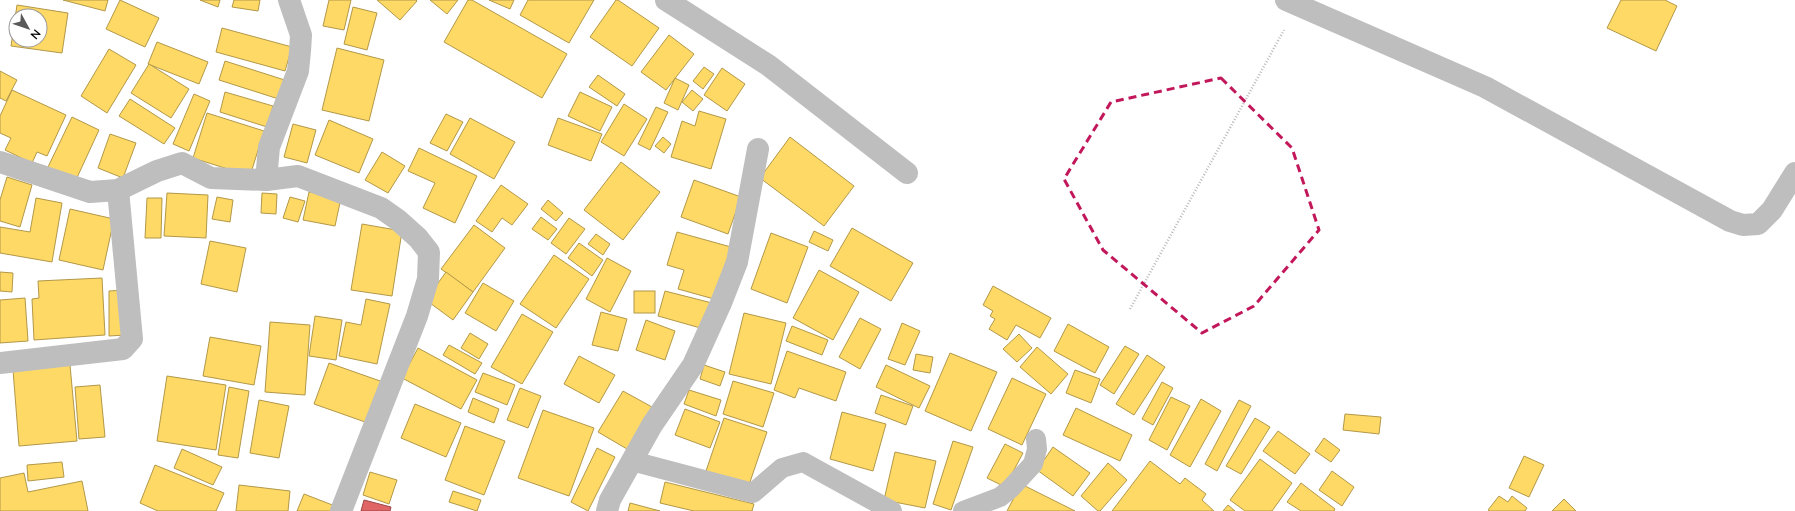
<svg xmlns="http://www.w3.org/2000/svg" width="1795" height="511" font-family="Lato,sans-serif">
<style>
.homes{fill:#ffd966;stroke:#b29847;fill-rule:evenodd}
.shops{fill:#e06666;stroke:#9d4747}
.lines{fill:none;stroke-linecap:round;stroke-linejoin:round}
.path{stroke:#b9b9b9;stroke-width:2.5;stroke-dasharray:1 2;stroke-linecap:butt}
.lane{stroke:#bebebe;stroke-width:20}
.street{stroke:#bebebe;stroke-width:22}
.marked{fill:none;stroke:#c2185b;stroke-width:3;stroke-dasharray:8 5;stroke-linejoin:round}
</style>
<rect width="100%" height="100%" fill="#fff"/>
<!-- homes -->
<g class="homes">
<polygon points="63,0 108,0 105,11"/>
<polygon points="120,0 159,18 145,47 106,29"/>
<polygon points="200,0 220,0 218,7"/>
<polygon points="234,0 260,0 258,11 232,7"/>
<polygon points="329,0 351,0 344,30 323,26"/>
<polygon points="377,0 416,0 417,1 400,20"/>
<polygon points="430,0 458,0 447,14"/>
<polygon points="468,0 472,0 567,54 542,98 444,42"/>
<polygon points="489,0 514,0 510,9"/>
<polygon points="528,0 594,0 569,43 520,15"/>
<polygon points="616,0 618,0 659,28 632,66 590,37"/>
<polygon points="1621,0 1665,0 1677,6 1656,51 1607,28"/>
<path d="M 17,5 L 68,13 L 62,53 L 11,46 ZM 16,16 L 40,16 L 40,40 L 16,40 Z"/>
<polygon points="353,7 377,13 367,50 344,44"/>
<polygon points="222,28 292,47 285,71 216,52"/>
<polygon points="669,35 694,54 666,90 641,72"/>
<polygon points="157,42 208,62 199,84 148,64"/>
<polygon points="337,48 384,60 369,121 322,110"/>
<polygon points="109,49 136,65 107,113 81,96"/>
<polygon points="225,61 291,82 285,101 219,80"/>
<polygon points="149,64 189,89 171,118 131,93"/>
<polygon points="704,67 714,74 703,89 693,81"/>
<polygon points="722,68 745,84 727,111 704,95"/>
<polygon points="0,71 17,80 6,101 0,98"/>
<polygon points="598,75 625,94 617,106 589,87"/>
<polygon points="675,78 689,85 678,110 664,103"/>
<polygon points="12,90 66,115 47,156 37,152 32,163 5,150 11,138 0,133 0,116"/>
<polygon points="692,90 703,99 693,111 682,102"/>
<polygon points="225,92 273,106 267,127 220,112"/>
<polygon points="580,92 612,107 600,131 568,116"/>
<polygon points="194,94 210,101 189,151 173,144"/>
<polygon points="130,99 175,128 164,144 119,116"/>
<polygon points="624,104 647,119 624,156 601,142"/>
<polygon points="656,107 668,112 650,150 638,144"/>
<polygon points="699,111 726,119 711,169 671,157 682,121 695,126"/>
<polygon points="207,113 264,131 250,176 193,158"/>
<polygon points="446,114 463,122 447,151 430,143"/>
<polygon points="72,117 99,130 75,182 47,169"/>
<polygon points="470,118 515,142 494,179 450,154"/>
<polygon points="558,118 602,134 591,161 548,145"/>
<polygon points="329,120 373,139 359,173 315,155"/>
<polygon points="293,124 316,130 307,163 284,157"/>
<polygon points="110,134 136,143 123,178 98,168"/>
<polygon points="663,137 671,144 664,153 655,146"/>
<polygon points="790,137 854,186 824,226 760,178"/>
<polygon points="419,148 477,176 455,223 423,208 435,183 408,171"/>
<polygon points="382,152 405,166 388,193 365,180"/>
<polygon points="621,162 660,192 623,240 584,210"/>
<polygon points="7,177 32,185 20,227 0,221 0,200"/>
<polygon points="694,180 741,197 728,234 681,217"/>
<polygon points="501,185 528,204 512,225 502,218 492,232 476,221"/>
<polygon points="309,192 341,198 335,226 303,220"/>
<polygon points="167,193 208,195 206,238 164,236"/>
<polygon points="262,193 277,194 276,214 261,213"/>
<polygon points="217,197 233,200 230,222 212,219"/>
<polygon points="290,197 305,201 298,222 283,218"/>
<polygon points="36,198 62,203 52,262 0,253 0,227 30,232"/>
<polygon points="147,198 162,198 161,238 145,238"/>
<polygon points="548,200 563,213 556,221 541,209"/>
<polygon points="70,209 114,219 103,270 59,260"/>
<polygon points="541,217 557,229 548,240 532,229"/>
<polygon points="569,218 585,229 566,254 551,243"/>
<polygon points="362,224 402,231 392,296 351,290"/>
<polygon points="474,225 505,248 473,292 441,269"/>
<polygon points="852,228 913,263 891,301 830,266"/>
<polygon points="814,231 833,240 828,251 809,242"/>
<polygon points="677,232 731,247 714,299 678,289 684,270 667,265"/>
<polygon points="771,233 808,247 787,303 751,289"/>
<polygon points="596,234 610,244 603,255 588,244"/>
<polygon points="210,241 246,248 237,292 201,284"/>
<polygon points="579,243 603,260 592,276 568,258"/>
<polygon points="554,255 589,279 556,328 520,304"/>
<polygon points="607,258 631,271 610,312 586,299"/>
<polygon points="819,270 859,292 833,340 793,318"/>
<polygon points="0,272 13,273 12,292 0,291"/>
<polygon points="446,272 473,292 453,320 426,300"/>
<polygon points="102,278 105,335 34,340 32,299 39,298 38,281"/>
<polygon points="483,283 514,301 496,331 465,313"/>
<polygon points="993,286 1051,318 1040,338 1016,325 1007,340 989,329 995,319 990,316 993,311 983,305"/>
<polygon points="126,290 125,335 109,336 109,291"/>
<rect x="634" y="291" width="21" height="22"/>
<polygon points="665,291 712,303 704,329 658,316"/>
<polygon points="25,298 28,341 0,343 0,300"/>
<polygon points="366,299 390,304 377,364 339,356 346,322 361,325"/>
<polygon points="601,312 627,319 618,351 592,345"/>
<polygon points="744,313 786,323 771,384 729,374"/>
<polygon points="522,314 553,332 522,384 491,367"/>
<polygon points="315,316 342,320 336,360 309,356"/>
<polygon points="860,318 881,329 860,369 839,357"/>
<polygon points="646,320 675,331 665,360 636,350"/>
<polygon points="270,322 310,325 305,395 265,392"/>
<polygon points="902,323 920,331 905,365 888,359"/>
<polygon points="1068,324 1109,347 1095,373 1054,351"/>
<polygon points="792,326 828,340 822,355 786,341"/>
<polygon points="470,333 488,344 479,359 461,348"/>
<polygon points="1019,334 1032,348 1017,362 1003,349"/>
<polygon points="210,337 261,346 254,385 203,376"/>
<polygon points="449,345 482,363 475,374 443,355"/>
<polygon points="1125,346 1139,354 1114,394 1100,385"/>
<polygon points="1037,347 1068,374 1051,394 1020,367"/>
<polygon points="418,348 477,380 461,409 402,378"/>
<polygon points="787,351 846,372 836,401 799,388 795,398 774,390"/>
<polygon points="950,353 997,372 971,431 925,411"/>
<polygon points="916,354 933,357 930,373 913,370"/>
<polygon points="1147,355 1165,367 1134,415 1116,404"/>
<polygon points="579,356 615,375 599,403 564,384"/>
<polygon points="329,363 383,382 368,423 314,404"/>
<polygon points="70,365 77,441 19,446 13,370"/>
<polygon points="704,365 725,372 720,386 700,379"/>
<polygon points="886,365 930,386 919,408 876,387"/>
<polygon points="1075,370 1100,379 1091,403 1066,393"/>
<polygon points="483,373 515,385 507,405 475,392"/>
<polygon points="167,376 226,385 216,450 157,441"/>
<polygon points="1012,378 1046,394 1022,445 988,429"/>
<polygon points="733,381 774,393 763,427 723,414"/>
<polygon points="1162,382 1173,388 1153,425 1142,419"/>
<polygon points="100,385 105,437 79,439 75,387"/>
<polygon points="229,387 249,391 238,458 218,455"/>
<polygon points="520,388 541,396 528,428 507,420"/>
<polygon points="689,390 721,400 716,416 684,404"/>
<polygon points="623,391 652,407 627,449 598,432"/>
<polygon points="881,395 913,406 906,425 875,413"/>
<polygon points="1171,397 1190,406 1167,450 1149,440"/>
<polygon points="473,398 499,409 494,423 468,412"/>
<polygon points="1201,399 1221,411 1190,467 1170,455"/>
<polygon points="259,400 289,406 279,458 250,453"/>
<polygon points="1239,400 1251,406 1217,471 1205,464"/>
<polygon points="415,404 461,423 446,457 401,438"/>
<polygon points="1076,408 1132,435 1120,461 1063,435"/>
<polygon points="685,409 720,422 710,448 675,435"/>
<polygon points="543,410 594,428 569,496 518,478"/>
<polygon points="842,412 886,424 873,471 830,459"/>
<polygon points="1345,414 1381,417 1379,434 1343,430"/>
<polygon points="724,418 767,432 749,485 706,471"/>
<polygon points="1255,418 1270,427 1241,474 1226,466"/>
<polygon points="465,426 505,441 484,495 445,480"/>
<polygon points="1278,431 1310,454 1295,474 1263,451"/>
<polygon points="1324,438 1340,450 1331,462 1315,451"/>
<polygon points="953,441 973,447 951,510 933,504"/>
<polygon points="1005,444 1023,453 1005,487 987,478"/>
<polygon points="1053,447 1090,473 1073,496 1037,470"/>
<polygon points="597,448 615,457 588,511 571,502"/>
<polygon points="182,449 222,467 213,485 174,468"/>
<polygon points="895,452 936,461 925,508 884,500"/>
<polygon points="1524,456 1544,465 1529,497 1509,488"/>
<polygon points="1260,459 1292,483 1272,511 1245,511 1230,500"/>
<polygon points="1150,461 1180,484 1185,478 1206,494 1202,500 1214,511 1112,511"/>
<polygon points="62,462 64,477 28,481 27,465"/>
<polygon points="1108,463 1127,480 1100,511 1098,511 1081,496"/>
<polygon points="155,465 224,493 216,511 158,511 140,503"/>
<polygon points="1332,471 1354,487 1342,506 1319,490"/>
<polygon points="370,472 397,480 389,504 363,495"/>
<polygon points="24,473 28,492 82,481 88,511 0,511 0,478"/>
<polygon points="665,482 754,504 752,511 694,511 660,503"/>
<polygon points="1301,483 1335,509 1334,511 1301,511 1287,502"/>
<polygon points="1021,484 1075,511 1007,511"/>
<polygon points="239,485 290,491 288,511 236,511"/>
<polygon points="453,491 481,500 477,511 449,502"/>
<polygon points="304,494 335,506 333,511 297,511"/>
<polygon points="1499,496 1508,502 1512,496 1527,508 1525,511 1490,511 1488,510"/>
<polygon points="1564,499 1576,511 1552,511"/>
<polygon points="630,503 660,511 628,511"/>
<polygon points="1228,505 1235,511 1223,511"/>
</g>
<!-- shops -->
<polygon class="shops" points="364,500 391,507 390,511 361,511"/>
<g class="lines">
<!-- path -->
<polyline class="path" points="1130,309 1284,30"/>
<!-- lane -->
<g class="lane">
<polyline points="632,461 753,493 782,468 803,462 892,511"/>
<polyline points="963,511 1000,497 1010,489 1033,464 1037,449 1036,439"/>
</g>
<!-- street -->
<g class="street">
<polyline points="666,0 768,65 907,173"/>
<polyline points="1286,0 1485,87 1730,221 1743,225 1758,224 1772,210 1795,173"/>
<polyline points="0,162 90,192 118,190 157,171 182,163 211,178 266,180 298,176 381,208 398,220 418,238 429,252 428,279 417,316 341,511"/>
<polyline points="266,180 269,147 298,71 300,51 301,35 289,0"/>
<polyline points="0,363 123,349 132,339 118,190"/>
<polyline points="607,511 610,500 652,425 693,365 721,303 737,262 758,149"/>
</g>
</g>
<!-- marked area -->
<path class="marked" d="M 1221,78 L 1292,148 L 1319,230 L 1254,306 L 1202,333 L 1103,250 L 1064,179 L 1111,102 Z"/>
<!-- north arrow -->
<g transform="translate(28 28) rotate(130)"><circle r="19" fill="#ffffff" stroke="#999999"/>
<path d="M0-3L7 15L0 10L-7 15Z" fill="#595959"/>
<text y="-6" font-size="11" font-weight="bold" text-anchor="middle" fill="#000000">N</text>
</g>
</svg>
